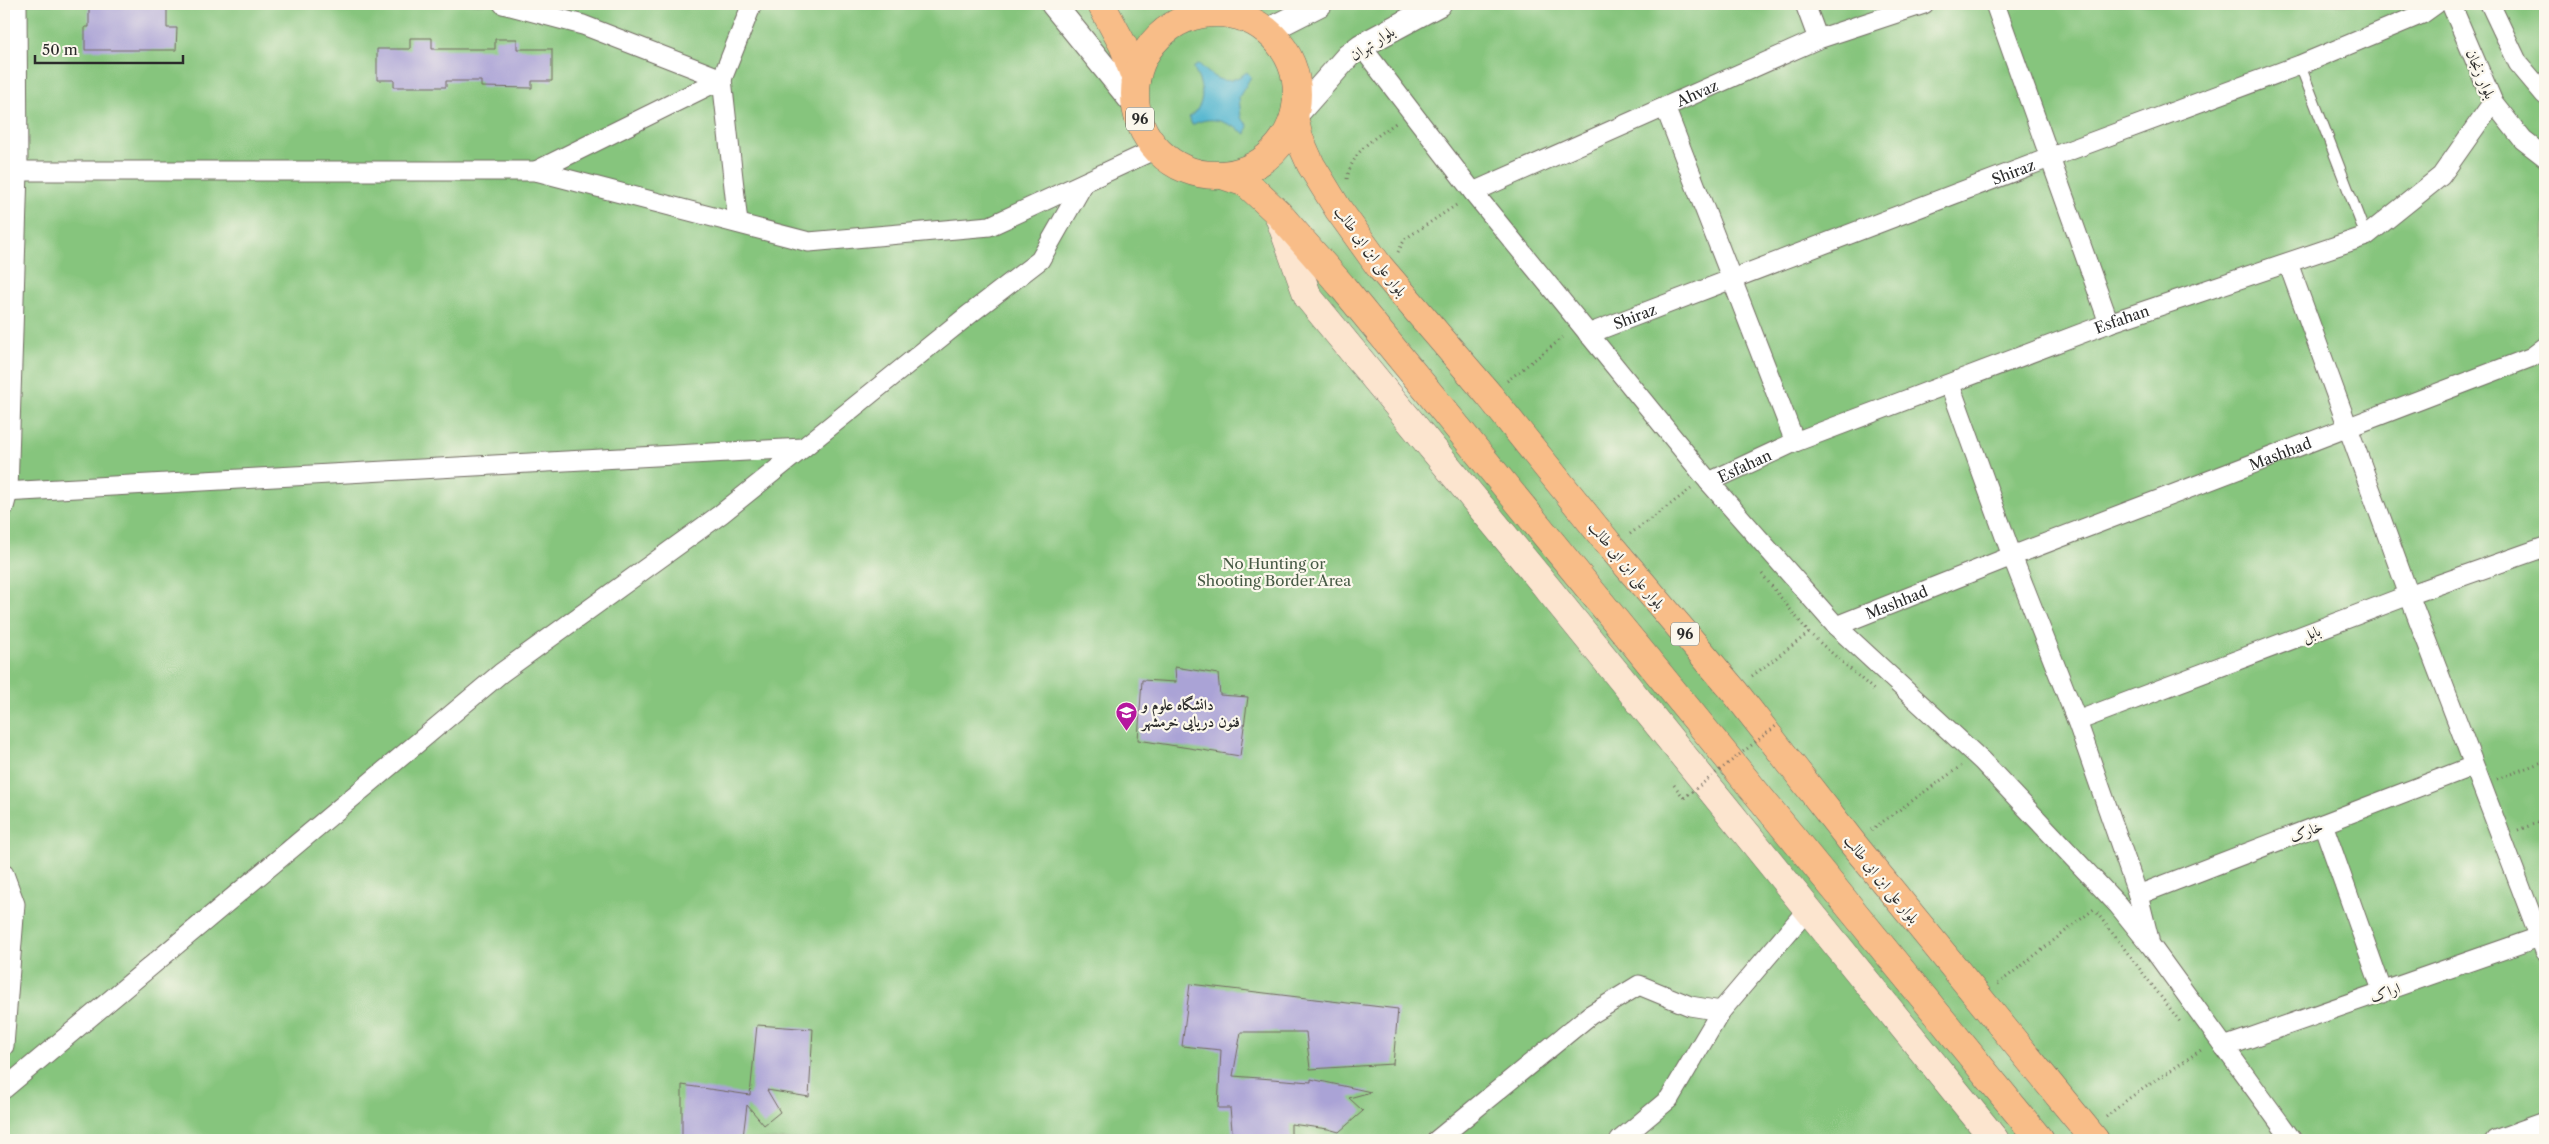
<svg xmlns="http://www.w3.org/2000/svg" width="2549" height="1144" font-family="'Libre Caslon Text',Amiri,serif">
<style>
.green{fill:#86c57d;stroke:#587854}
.water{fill:#51b5cf;stroke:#3e707d}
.building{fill:#aaa3d6}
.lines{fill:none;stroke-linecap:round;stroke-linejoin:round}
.service-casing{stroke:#716a61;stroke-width:12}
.minor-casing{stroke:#716a61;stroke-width:21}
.tertiary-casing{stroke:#716a61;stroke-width:26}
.secondary-casing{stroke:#716a61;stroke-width:29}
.primary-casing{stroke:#716a61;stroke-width:29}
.path{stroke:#716a61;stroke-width:3;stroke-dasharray:1 4;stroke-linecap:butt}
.service{stroke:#fff;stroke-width:10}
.minor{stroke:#fff;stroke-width:19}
.tertiary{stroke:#fff;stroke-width:24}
.secondary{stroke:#fce5cf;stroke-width:28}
.primary{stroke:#f8bd88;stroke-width:28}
.path-bridge{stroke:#716a61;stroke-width:3;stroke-dasharray:1 4;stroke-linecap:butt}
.labels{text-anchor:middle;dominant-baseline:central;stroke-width:4.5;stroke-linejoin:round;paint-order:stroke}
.shield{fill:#fbf7ec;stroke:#696865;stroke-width:1}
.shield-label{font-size:14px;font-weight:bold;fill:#2b2b2b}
.street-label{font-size:15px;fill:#2b2b2b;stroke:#fbf7ec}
.park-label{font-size:15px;fill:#465944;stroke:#fbf7ec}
.poi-label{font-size:15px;font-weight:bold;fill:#2b2b2b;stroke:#fbf7ec;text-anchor:start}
</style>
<rect width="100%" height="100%" fill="#fbf7ec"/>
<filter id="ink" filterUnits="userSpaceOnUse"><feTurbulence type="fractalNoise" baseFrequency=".02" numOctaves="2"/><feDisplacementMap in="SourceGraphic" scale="10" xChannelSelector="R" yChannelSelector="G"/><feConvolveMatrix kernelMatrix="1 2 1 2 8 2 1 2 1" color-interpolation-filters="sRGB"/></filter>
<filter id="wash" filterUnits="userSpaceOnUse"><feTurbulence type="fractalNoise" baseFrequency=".0096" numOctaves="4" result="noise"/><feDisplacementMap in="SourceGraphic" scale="20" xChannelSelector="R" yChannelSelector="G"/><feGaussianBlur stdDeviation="1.12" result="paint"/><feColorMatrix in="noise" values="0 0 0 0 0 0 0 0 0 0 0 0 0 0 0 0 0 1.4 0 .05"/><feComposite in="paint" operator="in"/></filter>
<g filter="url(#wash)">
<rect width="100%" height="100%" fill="#f4e0c5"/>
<!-- green -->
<rect class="green" x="4" y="4" width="2541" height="1136"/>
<!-- water -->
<path class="water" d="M 1199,64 C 1216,81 1226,87 1247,72 L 1251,77 L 1239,97 L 1241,118 L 1248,125 L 1246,134 C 1227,122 1212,114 1192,125 L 1189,117 C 1208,104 1203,85 1193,68 Z"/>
<g id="blocks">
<!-- building -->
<g class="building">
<polygon points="89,4 167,4 167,28 177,28 176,50 85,50 85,27 89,27"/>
<polygon points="410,38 432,38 432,49 495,49 495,39 517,39 517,49 552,49 552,81 532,81 532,88 481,87 481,81 446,81 446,87 394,87 394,80 377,80 377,49 410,49"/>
<polygon points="1175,667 1218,674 1220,695 1248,697 1240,756 1138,740 1142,680 1176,682"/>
<polygon points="1190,984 1398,1009 1393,1064 1310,1069 1306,1032 1241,1032 1233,1076 1311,1082 1311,1079 1371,1092 1349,1098 1363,1111 1339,1132 1328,1129 1291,1124 1291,1140 1233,1140 1230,1108 1218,1108 1221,1050 1182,1046"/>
<polygon points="757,1025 813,1029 809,1097 767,1090 780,1112 764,1125 747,1105 743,1137 682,1137 682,1085 750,1095"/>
</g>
</g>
</g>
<g filter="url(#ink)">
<use href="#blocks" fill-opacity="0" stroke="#716a61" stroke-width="1"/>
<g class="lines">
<defs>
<polyline id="service" points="2300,65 2366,236"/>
<g id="minor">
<polyline points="17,4 18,171 536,171 809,242 990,226 1156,149"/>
<polyline points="503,4 583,25 722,79 752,4"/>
<polyline points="1805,4 1818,39"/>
<polyline points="1995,4 2109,323"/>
<polyline points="2451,4 2493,102 2523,140 2545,157"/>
<polyline points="2490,4 2518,63 2545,95"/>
<polyline points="1361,46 1473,192 1709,482 1836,626 1982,761 2118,905 2151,946 2292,1140"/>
<polyline points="1665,107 1795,442"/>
<polyline points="4,171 18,171 8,492 4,507"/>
<polyline points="536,171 722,79 738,223"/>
<path id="s1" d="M 1473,192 L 1818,39 L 1924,4"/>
<polyline points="2288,263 2409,595 2545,951"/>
<path id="s2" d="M 1588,334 L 2049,158 L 2300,65 L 2422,14 L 2436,4"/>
<path id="s3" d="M 1950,385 L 2012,556 L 2532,357 L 2545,347"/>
<path id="s4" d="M 1709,482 L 1795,442 L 2109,323 L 2366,236 L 2441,176 L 2493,102"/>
<polyline points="4,492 803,448"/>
<path id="s5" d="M 1836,626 L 2012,556 L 2077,721 L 2138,895"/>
<polyline points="2077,721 2409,595 2545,547"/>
<polyline points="2323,824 2383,993"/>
<polyline points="4,874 15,904 4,1046"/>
<polyline points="2149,939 2138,895 2473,766"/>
<polyline points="2224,1047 2545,935"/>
<polyline points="4,1089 501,673 721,514 971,313 1040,260 1084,183"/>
<polyline points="1437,1140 1590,1015 1639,985 1690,1006 1721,1011"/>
<polyline points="1620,1140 1669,1099 1721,1011 1807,910"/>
<polyline points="2495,1140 2545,1122"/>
</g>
<g id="tertiary">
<polyline points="1053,4 1135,105"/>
<polyline points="1231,4 1246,19"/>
<polyline points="1267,31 1320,4"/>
<polyline points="1294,117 1348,56 1361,46 1439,4"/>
</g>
<polyline id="secondary" points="1278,214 1308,297 1549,590 1995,1140"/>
<g id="primary">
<polyline points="1101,4 1123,45 1136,80"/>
<circle cx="1216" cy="94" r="81"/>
<polyline points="1294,117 1299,138 1311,165 1338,209 1379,266 1489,395 1612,548 1734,691 1854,845 2095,1140"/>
<polyline points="1222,175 1246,183 1278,213 1341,285 2040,1140"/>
</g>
</defs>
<!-- service casing -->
<use href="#service" class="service-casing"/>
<!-- minor casing -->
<use href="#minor" class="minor-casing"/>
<!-- tertiary casing -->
<use href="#tertiary" class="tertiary-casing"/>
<!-- secondary casing -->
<use href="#secondary" class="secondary-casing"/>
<!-- primary casing -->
<use href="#primary" class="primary-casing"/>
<!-- path -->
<g class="path">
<path d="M 1347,179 C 1353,149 1374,139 1397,122"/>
<polyline points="1398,252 1405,239 1458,204"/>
<polyline points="1507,381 1565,336"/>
<polyline points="1630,534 1691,489"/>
<polyline points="1762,574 1809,633 1874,690"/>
<polyline points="1752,676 1809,633"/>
<polyline points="2497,779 2545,761"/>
<polyline points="1674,785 1684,798"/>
<polyline points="1871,830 1961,766"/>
<polyline points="2518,830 2545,820"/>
<polyline points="2097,913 2181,1023"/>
<polyline points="1998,984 2094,909"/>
<polyline points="2106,1117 2128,1099 2201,1050"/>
</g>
<!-- service -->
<use href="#service" class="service"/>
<!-- minor -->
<use href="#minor" class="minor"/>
<!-- tertiary -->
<use href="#tertiary" class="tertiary"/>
<!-- secondary -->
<use href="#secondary" class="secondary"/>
<!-- primary -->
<use href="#primary" class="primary"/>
<!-- path-bridge -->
<polyline class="path-bridge" points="1684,798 1776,726"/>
</g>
</g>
<!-- icons -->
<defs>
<symbol id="university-pin" viewBox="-11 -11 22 30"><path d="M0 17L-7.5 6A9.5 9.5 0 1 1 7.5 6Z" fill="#b5179e" stroke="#fbf7ec"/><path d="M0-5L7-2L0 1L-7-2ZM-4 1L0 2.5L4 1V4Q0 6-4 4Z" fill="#fff"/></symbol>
</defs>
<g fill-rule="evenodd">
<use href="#university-pin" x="1114" y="700" width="25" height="34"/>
</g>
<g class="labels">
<!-- shield labels -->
<g class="shield">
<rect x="1126" y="107.5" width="28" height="23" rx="4"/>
<rect x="1671" y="622.5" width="28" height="23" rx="4"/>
</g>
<g class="shield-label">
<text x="1140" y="119">96</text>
<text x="1685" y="634">96</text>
</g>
<!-- street labels -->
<g class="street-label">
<text transform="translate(1372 43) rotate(-33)">بلوار تهران</text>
<text transform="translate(2481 74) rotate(67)">بلوار زنجان</text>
<text stroke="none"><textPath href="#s1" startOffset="245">Ahvaz</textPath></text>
<text stroke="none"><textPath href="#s2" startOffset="455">Shiraz</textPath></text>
<text transform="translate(1371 251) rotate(53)">بلوار علی ابن ابی طالب</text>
<text stroke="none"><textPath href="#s2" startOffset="50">Shiraz</textPath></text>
<text stroke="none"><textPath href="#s4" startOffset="444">Esfahan</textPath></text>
<text stroke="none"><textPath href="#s3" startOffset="469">Mashhad</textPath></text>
<text stroke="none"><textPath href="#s4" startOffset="39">Esfahan</textPath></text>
<text transform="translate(1627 565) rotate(50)">بلوار علی ابن ابی طالب</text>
<text stroke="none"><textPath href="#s5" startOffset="65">Mashhad</textPath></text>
<text transform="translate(2311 633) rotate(-21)">بابل</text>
<text transform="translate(2306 831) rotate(-21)">خارک</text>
<text transform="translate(1882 879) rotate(51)">بلوار علی ابن ابی طالب</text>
<text transform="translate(2385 992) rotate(-19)">اراک</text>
</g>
<!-- park labels -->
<g class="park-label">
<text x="1274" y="563">No Hunting or<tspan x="1274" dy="17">Shooting Border Area</tspan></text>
</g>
<!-- poi labels -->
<g class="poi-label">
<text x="1142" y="704">دانشگاه علوم و<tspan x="1142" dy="17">فنون دریایی خرمشهر</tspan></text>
</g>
</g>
<!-- margin -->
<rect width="2549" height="1144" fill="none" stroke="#fbf7ec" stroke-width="20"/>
<!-- scale -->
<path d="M35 55v8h148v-8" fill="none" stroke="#2b2b2b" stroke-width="2.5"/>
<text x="42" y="55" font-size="15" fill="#2b2b2b" stroke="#fbf7ec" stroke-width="4" paint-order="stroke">50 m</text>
</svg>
